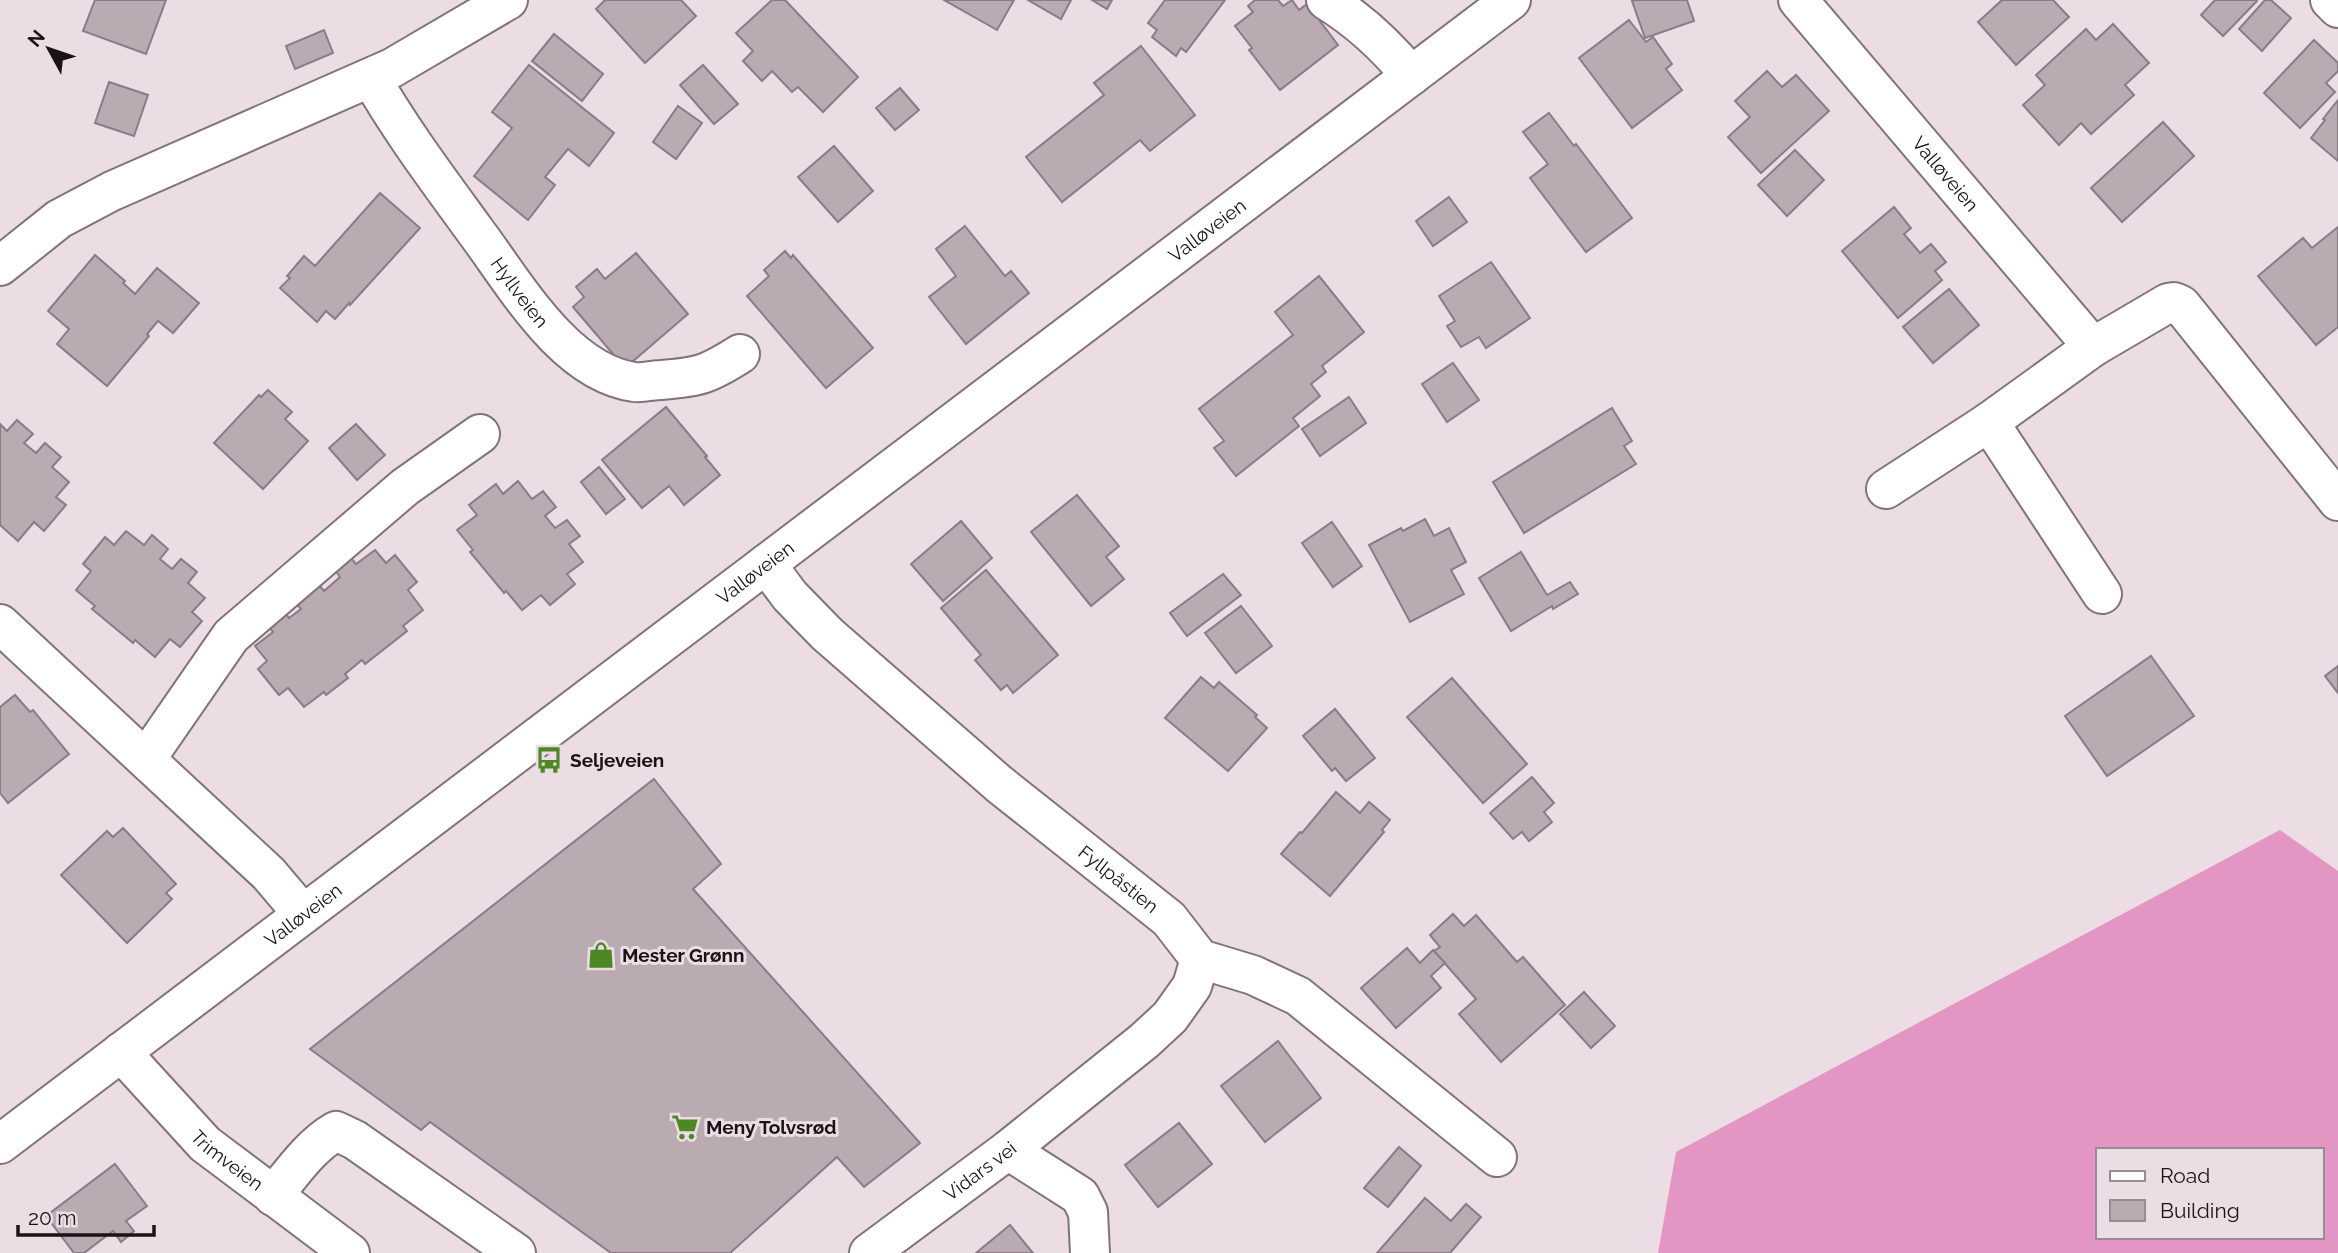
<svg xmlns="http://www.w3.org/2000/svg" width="2338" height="1253" font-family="Raleway,sans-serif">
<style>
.forest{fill:#e396c3;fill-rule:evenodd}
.building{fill:#baabb3;stroke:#8a7c84;stroke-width:2}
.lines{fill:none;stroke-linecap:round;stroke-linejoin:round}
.minor-casing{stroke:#81737b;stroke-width:42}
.major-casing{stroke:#81737b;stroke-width:42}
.minor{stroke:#fff;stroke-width:38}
.major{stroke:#fff;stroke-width:38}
.labels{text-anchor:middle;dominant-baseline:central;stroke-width:6;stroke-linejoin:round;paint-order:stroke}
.street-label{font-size:19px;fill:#191316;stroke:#ecdce4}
.poi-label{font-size:19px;font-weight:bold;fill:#191316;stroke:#ecdce4;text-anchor:start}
</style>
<rect width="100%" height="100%" fill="#ecdce4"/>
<!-- forest -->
<path class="forest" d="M 2280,830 L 2338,871 L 2338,1253 L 1658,1253 L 1676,1152 ZM 2098,1150 L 2322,1150 L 2322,1237 L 2098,1237 Z"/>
<!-- building -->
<g class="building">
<polygon points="95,0 166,0 146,54 83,31"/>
<polygon points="605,0 681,0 696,16 645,63 596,9"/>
<polygon points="772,0 785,0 858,77 823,112 798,87 792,92 772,71 762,81 743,61 753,51 736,33"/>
<polygon points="944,0 1014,0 997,30"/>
<polygon points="1028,0 1071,0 1061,19"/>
<polygon points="1092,0 1112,0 1107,9"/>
<polygon points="1165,0 1225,0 1186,52 1181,48 1176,56 1152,37 1157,30 1148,23"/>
<polygon points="1255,0 1278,0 1283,6 1292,0 1299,10 1307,4 1338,45 1280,90 1249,50 1252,48 1235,26 1253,12 1248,6"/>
<polygon points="1636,0 1687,0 1694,21 1645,38 1632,1"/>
<polygon points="2002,0 2053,0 2069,17 2016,65 1978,22"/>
<polygon points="2215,0 2256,0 2257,1 2223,36 2201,15"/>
<polygon points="2265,0 2271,0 2291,18 2262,51 2239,29"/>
<polygon points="1629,20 1646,42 1653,37 1672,64 1666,69 1682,90 1632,128 1579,58"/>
<polygon points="2113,24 2149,63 2125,85 2134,95 2091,134 2081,123 2059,145 2023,105 2045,85 2036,75 2086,29 2096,40"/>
<polygon points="324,30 333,53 295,69 286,46"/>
<polygon points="554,34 603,74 582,101 532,61"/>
<polygon points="2314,40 2338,63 2338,71 2326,83 2335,92 2300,128 2264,93"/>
<polygon points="1141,46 1195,115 1150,151 1140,140 1062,202 1026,157 1104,95 1094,83"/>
<polygon points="529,65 614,133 589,166 568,149 545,177 555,185 528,220 474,176 512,128 492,112"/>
<polygon points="703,65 738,104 714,124 680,85"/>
<polygon points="1767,71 1782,87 1796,75 1829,111 1761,173 1728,137 1750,117 1735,101"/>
<polygon points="109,82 148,95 134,136 95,123"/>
<polygon points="900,88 919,110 895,130 876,108"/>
<polygon points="2338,100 2338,161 2311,138 2325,120 2323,119"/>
<polygon points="678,106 702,123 676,159 653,142"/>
<polygon points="1549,113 1574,146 1576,144 1632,218 1586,252 1530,178 1548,164 1523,132"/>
<polygon points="2163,122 2194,156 2122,222 2091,188"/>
<polygon points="834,146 873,191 838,222 798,177"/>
<polygon points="1795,150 1824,180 1787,216 1758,185"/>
<polygon points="380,193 420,228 350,305 349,303 335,319 326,311 317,322 280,288 290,278 287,276 304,256 315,266"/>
<polygon points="1449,197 1467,222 1433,246 1416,221"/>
<polygon points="1894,207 1911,228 1904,234 1920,253 1931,244 1946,262 1935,271 1942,280 1898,318 1842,251"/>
<polygon points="965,226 1005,276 1011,271 1029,293 966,344 929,297 956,276 936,249"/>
<polygon points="2338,227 2338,327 2316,345 2258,276 2303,238 2312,248"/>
<polygon points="785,251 791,258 793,255 873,348 826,388 747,296 769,276 764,270"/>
<polygon points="636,253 688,314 625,368 573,307 584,297 576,287 597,269 605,279"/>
<polygon points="95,255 125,281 123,283 135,294 157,268 199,303 173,333 158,321 147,334 149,336 107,386 57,344 69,329 48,311"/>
<polygon points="1491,262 1530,318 1486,348 1479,337 1461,347 1447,326 1455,321 1439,296"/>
<polygon points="1319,276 1364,332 1322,366 1326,372 1311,384 1320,396 1293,418 1299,426 1236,476 1214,448 1224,441 1199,409 1293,335 1275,312"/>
<polygon points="1949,289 1979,325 1933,363 1903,327"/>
<polygon points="1453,363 1479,400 1447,422 1422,384"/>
<polygon points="268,390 292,412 285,419 308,441 263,489 214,443 259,395 261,397"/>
<polygon points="1349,397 1366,423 1320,456 1302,429"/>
<polygon points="666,407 707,456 705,457 720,475 684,505 669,486 642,508 602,460"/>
<polygon points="1612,408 1632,441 1624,446 1636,464 1524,533 1493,482"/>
<polygon points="17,420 33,434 24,443 36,453 45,443 61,457 52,467 69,482 56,497 66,505 44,531 34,522 18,541 0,525 0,424 7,431"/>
<polygon points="356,424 385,455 357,480 329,448"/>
<polygon points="599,467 625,499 606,514 581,482"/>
<polygon points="518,481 532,499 543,491 556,507 545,516 555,528 567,520 580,536 569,544 583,562 567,574 575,584 550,605 541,595 522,610 506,591 504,593 470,552 473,550 457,530 477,515 469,505 496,484 503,494"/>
<polygon points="1077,495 1119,546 1106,557 1124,579 1091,606 1031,532"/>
<polygon points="1425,519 1434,536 1449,528 1466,562 1451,570 1464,594 1410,622 1369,545 1401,528 1403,531"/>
<polygon points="961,521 992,558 943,601 911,564"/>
<polygon points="1332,522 1362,566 1333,587 1302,543"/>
<polygon points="126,531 144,545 152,535 168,549 160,559 172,569 181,559 197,572 188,583 205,598 192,612 202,621 180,647 170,639 155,657 135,640 133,643 92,609 95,606 76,590 91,571 83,564 105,537 114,545"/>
<polygon points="375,550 386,563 395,555 417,582 408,590 423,610 403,626 407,631 365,664 362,660 345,674 348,678 326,695 324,692 304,707 288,688 279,695 258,669 267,661 255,646 273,632 264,620 281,607 289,618 301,609 292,598 315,580 324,591 340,577 332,566 348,554 356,564"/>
<polygon points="1521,552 1547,595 1570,582 1578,594 1553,609 1552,606 1511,631 1479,578"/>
<polygon points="986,570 1058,655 1013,693 1007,685 1001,690 975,660 981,655 941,608"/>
<polygon points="1223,574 1241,595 1187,636 1170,613"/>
<polygon points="1241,606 1272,646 1236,673 1205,633"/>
<polygon points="2151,656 2194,716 2107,776 2065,716"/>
<polygon points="2338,666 2338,693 2325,676"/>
<polygon points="1201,677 1214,688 1219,682 1257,715 1255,717 1267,728 1228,771 1165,718"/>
<polygon points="1452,678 1527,764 1483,803 1407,717"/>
<polygon points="15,695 30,712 33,710 69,754 8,803 0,793 0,707"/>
<polygon points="1335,709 1375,758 1346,781 1335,768 1332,771 1303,736"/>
<polygon points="1532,777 1554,803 1544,812 1552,822 1529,841 1522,832 1513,839 1490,813"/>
<polygon points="654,779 721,864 693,889 920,1143 864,1187 837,1157 730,1253 611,1253 430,1122 421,1130 310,1049"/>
<polygon points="1336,792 1360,813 1369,802 1390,820 1382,830 1384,832 1330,896 1281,854 1300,832 1302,833"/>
<polygon points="123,828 176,884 166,893 172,899 127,943 61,875 107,831 113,837"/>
<polygon points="1453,914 1464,926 1476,915 1517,962 1523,957 1565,1005 1501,1062 1459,1014 1476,999 1434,951 1440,947 1430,935"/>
<polygon points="1407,948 1420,963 1433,950 1445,963 1431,976 1441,988 1396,1028 1361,988"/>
<polygon points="1584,992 1615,1026 1591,1048 1560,1014"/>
<polygon points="1278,1041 1321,1098 1265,1142 1221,1086"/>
<polygon points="1179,1123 1212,1164 1158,1207 1125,1165"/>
<polygon points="1399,1147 1421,1166 1388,1207 1364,1188"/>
<polygon points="115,1164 147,1206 126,1221 134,1231 121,1242 113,1231 84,1253 74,1253 46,1216"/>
<polygon points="1425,1198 1451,1221 1466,1204 1481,1217 1450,1253 1377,1253"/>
<polygon points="1010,1225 1033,1253 976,1253"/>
</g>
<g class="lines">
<defs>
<g id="minor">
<path d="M 1326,0 C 1360,21 1386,45 1411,76"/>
<path id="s1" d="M 1798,0 L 2093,347"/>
<polyline points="2330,0 2338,8"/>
<path id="s2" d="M 371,78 C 402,132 439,181 476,232 C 515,284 564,372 634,382 C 643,383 653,380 661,380 C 699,377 707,375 740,354"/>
<polyline points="0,266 59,219 112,191 392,68 508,0"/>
<polyline points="1989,422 2102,594"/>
<polyline points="1886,489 1989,422 2093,347 2168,303 2174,302 2181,305 2338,501"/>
<path id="s3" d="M 766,564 L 790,596 L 827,634 L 999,784 L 1169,919 L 1200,959 L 1253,975 L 1298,996 L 1497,1157"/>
<polyline points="0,624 269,874 302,913"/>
<polyline points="146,759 231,636 405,487 480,434"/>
<path id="s4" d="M 121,1052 L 205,1144 L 350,1253"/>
<polyline points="1008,1150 1080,1196 1088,1212 1090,1253"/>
<path d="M 273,1196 C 292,1173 310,1146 336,1131 L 355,1140 L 516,1253"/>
<path id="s5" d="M 869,1253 L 1008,1150 L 1144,1041 L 1170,1017 L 1192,986 L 1200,959"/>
</g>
<g id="major">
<path id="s6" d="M 0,1144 L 1511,0"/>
</g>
</defs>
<!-- minor casing -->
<use href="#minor" class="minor-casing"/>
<!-- major casing -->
<use href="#major" class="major-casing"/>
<!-- minor -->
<use href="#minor" class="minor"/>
<!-- major -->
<use href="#major" class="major"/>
</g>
<!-- icons -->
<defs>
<symbol id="bus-bare" viewBox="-9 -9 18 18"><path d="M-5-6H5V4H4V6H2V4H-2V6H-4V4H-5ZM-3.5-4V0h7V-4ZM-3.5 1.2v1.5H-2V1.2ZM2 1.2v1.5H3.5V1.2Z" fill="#4e8824" stroke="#ecdce4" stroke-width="2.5" paint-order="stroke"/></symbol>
<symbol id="shop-bare" viewBox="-9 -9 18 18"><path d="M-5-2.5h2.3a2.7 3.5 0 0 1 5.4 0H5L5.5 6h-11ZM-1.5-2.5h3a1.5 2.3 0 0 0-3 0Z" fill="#4e8824" stroke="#ecdce4" stroke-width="2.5" paint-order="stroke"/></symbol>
<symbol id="supermarket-bare" viewBox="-9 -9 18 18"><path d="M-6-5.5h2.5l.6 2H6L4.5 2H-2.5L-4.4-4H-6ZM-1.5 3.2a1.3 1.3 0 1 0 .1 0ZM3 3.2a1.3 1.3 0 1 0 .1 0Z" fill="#4e8824" stroke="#ecdce4" stroke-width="2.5" paint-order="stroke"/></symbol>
</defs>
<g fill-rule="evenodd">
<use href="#bus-bare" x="530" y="741" width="38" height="38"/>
<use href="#shop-bare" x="582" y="936" width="38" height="38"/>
<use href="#supermarket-bare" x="666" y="1108" width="38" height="38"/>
</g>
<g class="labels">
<!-- street labels -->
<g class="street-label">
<text stroke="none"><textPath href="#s1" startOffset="228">Valløveien</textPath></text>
<text stroke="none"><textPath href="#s6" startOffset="1514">Valløveien</textPath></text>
<text stroke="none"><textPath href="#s2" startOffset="261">Hyllveien</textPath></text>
<text stroke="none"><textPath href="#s6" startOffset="947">Valløveien</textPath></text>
<text stroke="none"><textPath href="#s3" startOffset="474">Fyllpåstien</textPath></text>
<text stroke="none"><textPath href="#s6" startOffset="380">Valløveien</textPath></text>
<text stroke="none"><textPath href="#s4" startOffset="152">Trimveien</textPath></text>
<text stroke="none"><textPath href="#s5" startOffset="138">Vidars vei</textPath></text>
</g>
<!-- poi labels -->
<g class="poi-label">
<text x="570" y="760">Seljeveien</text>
<text x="622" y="955">Mester Grønn</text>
<text x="706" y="1127">Meny Tolvsrød</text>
</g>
</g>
<!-- legend -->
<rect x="2096" y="1148" width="228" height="91" fill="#ecdce4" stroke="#988c92" stroke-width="2"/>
<rect x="2110" y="1171" width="35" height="10" fill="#ffffff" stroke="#988c92" stroke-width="2"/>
<text x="2160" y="1183" font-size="21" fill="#191316">Road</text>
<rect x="2110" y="1200" width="35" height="21" fill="#baabb3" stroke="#988c92" stroke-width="2"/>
<text x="2160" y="1218" font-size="21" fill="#191316">Building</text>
<!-- north arrow -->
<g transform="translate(49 49) rotate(310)" stroke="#ecdce4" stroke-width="5" paint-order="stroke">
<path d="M0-5L12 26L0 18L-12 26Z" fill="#191316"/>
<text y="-10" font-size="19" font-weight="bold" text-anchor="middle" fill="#191316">N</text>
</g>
<!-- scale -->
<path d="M18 1225v10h136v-10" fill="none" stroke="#191316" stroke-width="3.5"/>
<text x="28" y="1225" font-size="21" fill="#191316" stroke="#ecdce4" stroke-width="5" paint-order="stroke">20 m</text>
</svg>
